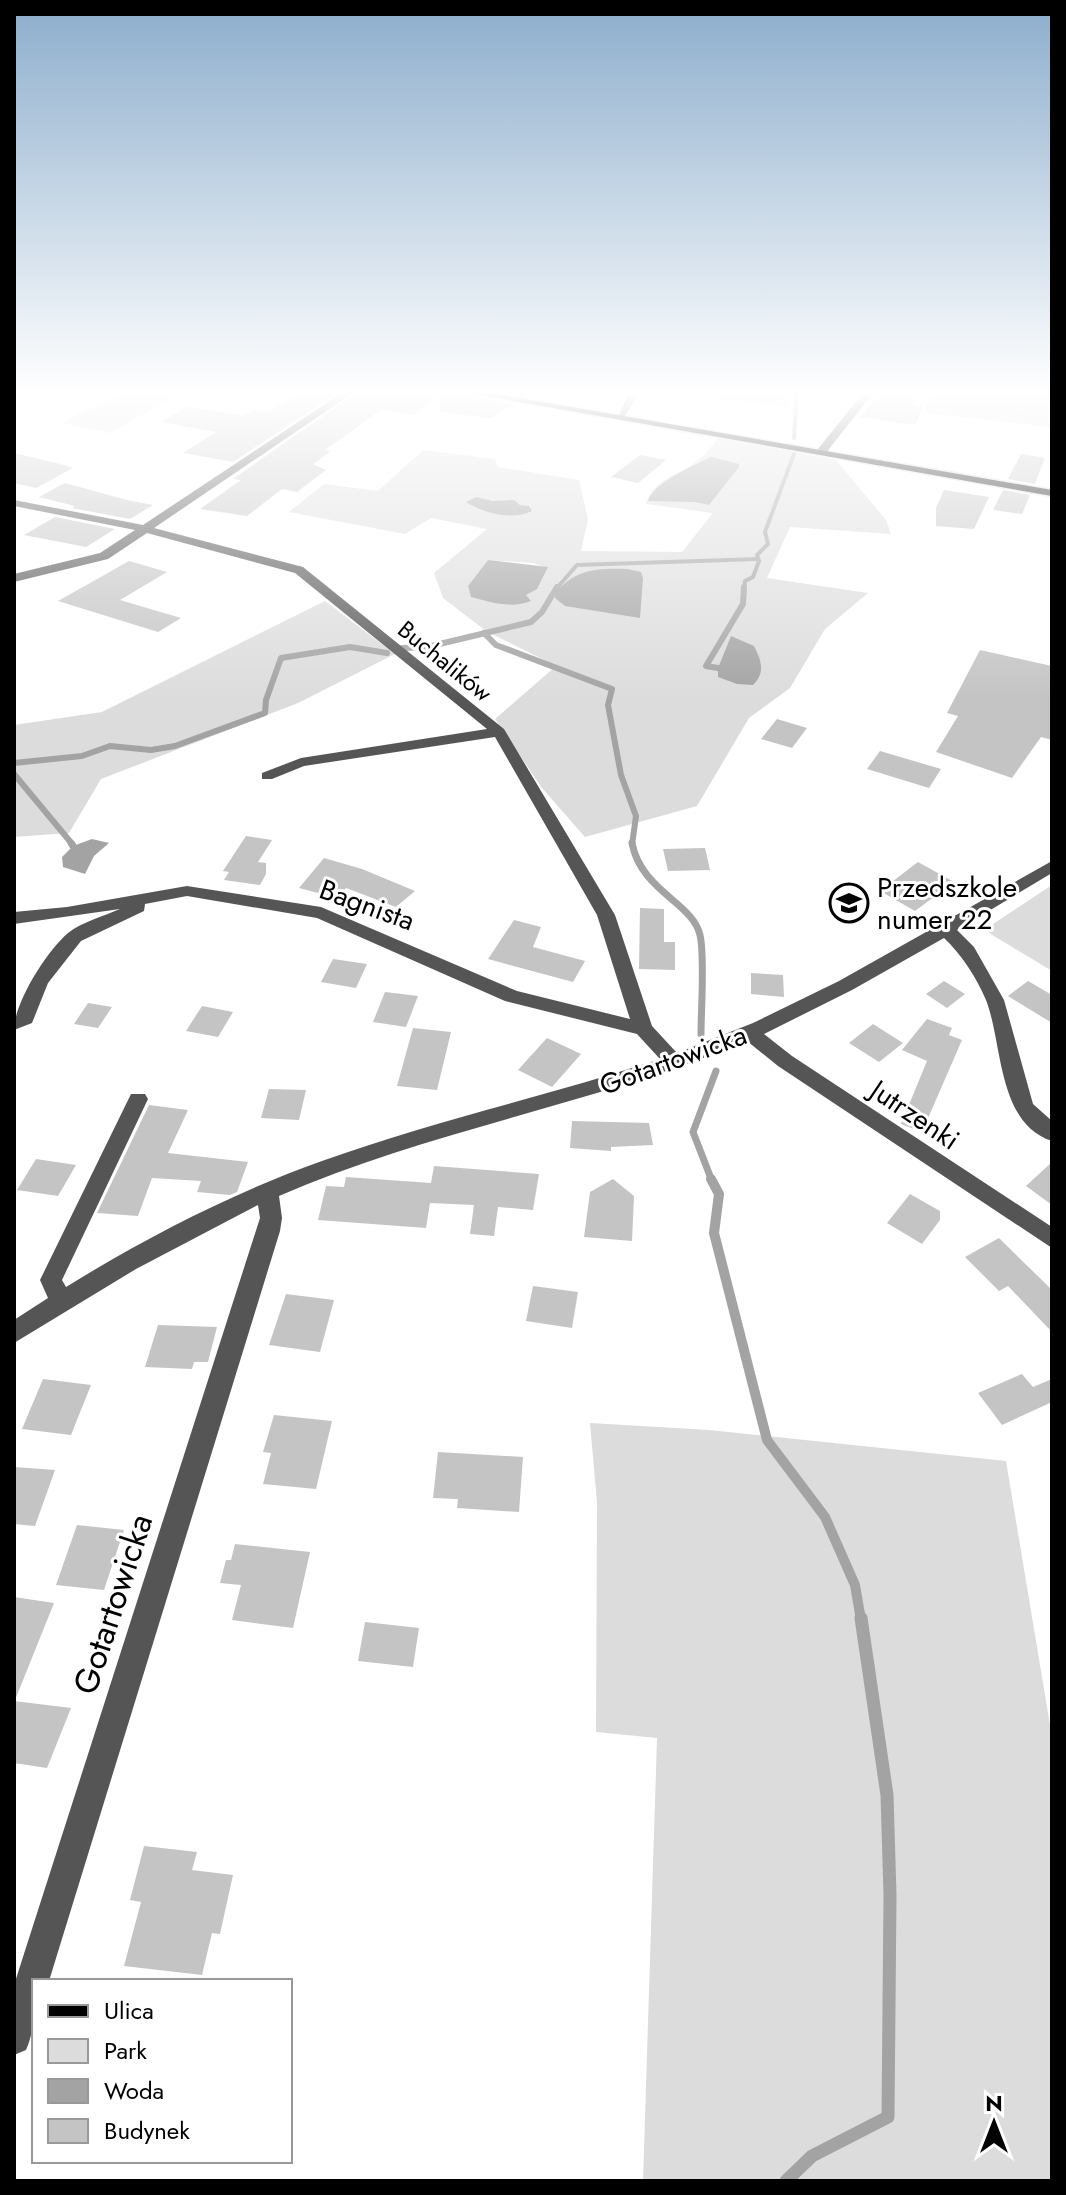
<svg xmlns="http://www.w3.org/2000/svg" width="1066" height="2195" font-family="Jost,sans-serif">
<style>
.green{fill:#dcdcdc;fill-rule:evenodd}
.water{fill:#a3a3a3}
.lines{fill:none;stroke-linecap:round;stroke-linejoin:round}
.stream-far4{stroke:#a3a3a3;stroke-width:4}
.stream-far3{stroke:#a3a3a3;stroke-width:6}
.stream-far2{stroke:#a3a3a3;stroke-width:7}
.stream-far1{stroke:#a3a3a3;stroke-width:10}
.stream{stroke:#a3a3a3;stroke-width:13}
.building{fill:#c4c4c4}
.major-casing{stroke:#dbdbdb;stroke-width:3}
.minor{fill:#555;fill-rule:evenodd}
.major{fill:#000;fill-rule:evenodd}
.labels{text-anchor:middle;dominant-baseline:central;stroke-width:6;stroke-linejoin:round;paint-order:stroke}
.far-street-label{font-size:24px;fill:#000;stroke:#fff}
.poi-label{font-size:28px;fill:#000;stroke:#fff;text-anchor:start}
.street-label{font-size:28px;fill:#000;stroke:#fff}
.near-street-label{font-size:34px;fill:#000;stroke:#fff}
</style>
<rect width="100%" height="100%" fill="#fff"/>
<!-- green -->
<g class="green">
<polygon points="121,393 183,393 109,433 61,423"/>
<polygon points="657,393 792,393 789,407"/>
<polygon points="930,393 1052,393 1052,427 924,413"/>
<path d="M 719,438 L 836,460 L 886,520 L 891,534 L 790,527 L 767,578 L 868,593 L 825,629 L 790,688 L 749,718 L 697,806 L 585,837 L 542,788 L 495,719 L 556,666 L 486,631 L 443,598 L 434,573 L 487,529 L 431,518 L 405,534 L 289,512 L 324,484 L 378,491 L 423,450 L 495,459 L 498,467 L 579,480 L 588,519 L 581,551 L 682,552 L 713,513 L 646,504 C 653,479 678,476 696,462 C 704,456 711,446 719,438 ZM 488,560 L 533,563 L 547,568 L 525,595 L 530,600 L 471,597 L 468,586 Z"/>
<polygon points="325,601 395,654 298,703 101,779 69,833 14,837 14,725 102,712"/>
<polygon points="1052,885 1052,971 984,930"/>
<polygon points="590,1423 709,1430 1006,1461 1052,1737 1052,2181 643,2181 657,1738 596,1732 597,1502"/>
</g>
<!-- water -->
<g class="water">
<path d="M 711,457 L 739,464 L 739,467 L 709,505 L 695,502 L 648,501 C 653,483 694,465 711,457 Z"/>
<path d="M 476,497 L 493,501 L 514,500 L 520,505 L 529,506 L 532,511 C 513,521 483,513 466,502 Z"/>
<path d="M 488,560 L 548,567 L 537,589 L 526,595 L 531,601 C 511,609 490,602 471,597 L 468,586 Z"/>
<path d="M 627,569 L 641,572 L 643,578 L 640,618 L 565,606 L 555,598 L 556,592 C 576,569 597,568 627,569 Z"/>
<path d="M 731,636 L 754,646 C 761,660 766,672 753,685 L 737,684 L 718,677 L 718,668 Z"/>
<polygon points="92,839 109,843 94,856 85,874 63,867 62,857 73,846"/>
</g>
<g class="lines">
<!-- stream-far4 -->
<g class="stream-far4">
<polyline points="794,438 797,393"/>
<polyline points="556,589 577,565 758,559"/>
<polyline points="744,589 745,581 753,577 759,561 757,555 768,544 765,532 794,454"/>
</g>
<!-- stream-far3 -->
<g class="stream-far3">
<polyline points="484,633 496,645 612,689 608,705 621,775 636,816 632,845"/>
<polyline points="402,648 427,647 531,622 542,612 557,587"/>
<polyline points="718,668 706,666 743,604 744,587"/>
<polyline points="14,763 82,756 110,746 151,750 175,746 265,713 266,700 281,658 350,647 387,653"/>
<polyline points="14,774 73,845"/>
</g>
<!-- stream-far2 -->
<g class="stream-far2">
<polyline points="71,843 73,846"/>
<path d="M 632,843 C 641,891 693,903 700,935 C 705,957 701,1009 701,1034"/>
<polyline points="712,1181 693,1132 716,1071"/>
</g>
<!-- stream-far1 -->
<polyline class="stream-far1" points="711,1179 719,1194 714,1233 767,1440 825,1517 855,1585 861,1620"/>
<!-- stream -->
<polyline class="stream" points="786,2181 812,2156 888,2117 890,1895 887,1795 861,1618"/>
</g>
<!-- building -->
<g class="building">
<polygon points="300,393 337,393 233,462 183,453 216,432 161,422 188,406 244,416 253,410 269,412"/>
<polygon points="356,393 466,393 468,396 514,404 491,418 439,412 441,395 414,415 381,410 325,450 331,451 313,464 326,470 297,492 282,489 247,516 200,509 241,480 233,479"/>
<polygon points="880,393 913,393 913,405 923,407 915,425 860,417"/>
<polygon points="14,453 64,465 73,468 36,488 14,483"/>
<polygon points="1021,454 1045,458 1035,484 1008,479"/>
<polygon points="640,455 666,460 638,483 611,477"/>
<polygon points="65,483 127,500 153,505 130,519 72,508 75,506 39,497"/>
<polygon points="944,490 989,497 974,529 936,526 936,508"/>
<polygon points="1003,490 1030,495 1022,514 993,510"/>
<polygon points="55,517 115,529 86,547 24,535"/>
<polygon points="129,561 167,572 120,600 181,618 158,632 58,601"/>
<polygon points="980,650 1052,666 1052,740 1041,737 1012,778 936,752 958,716 947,713"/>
<polygon points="777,719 807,728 792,748 761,739"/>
<polygon points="880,751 941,769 929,788 867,769"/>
<polygon points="246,836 272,840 258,862 266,863 266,874 260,885 224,880 229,872 223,871"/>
<polygon points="705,848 710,870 668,871 663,849"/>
<polygon points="324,858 362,869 415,891 396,907 346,888 337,898 299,888"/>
<polygon points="918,862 954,882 915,911 880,891"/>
<polygon points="640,908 664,909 664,942 675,942 675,970 639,969"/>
<polygon points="514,920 541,927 533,947 585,961 573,982 488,959"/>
<polygon points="333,959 367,964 356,988 321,982"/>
<polygon points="751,973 783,975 784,997 751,994"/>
<polygon points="944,981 965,994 947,1008 926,994"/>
<polygon points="1028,981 1052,995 1052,1023 1008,996"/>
<polygon points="385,992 418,996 406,1027 373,1022"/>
<polygon points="88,1003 112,1007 98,1028 74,1024"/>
<polygon points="202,1006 233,1012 218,1037 186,1031"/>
<polygon points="927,1019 952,1028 949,1035 962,1040 922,1132 901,1124 927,1061 902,1050"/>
<polygon points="873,1024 903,1043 879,1062 849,1043"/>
<polygon points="413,1028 451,1032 437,1090 397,1086"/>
<polygon points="547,1038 581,1054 552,1087 518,1070"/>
<polygon points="269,1089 306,1090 299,1120 261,1118"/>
<polygon points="149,1105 188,1110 168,1153 248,1162 237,1192 230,1195 197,1192 201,1181 152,1178 138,1216 97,1213"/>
<polygon points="572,1121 649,1123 653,1145 611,1147 611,1151 570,1148"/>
<polygon points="36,1159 76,1165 58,1196 17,1190"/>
<polygon points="1052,1162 1052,1205 1026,1186"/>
<polygon points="434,1166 539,1174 533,1210 498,1207 494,1236 470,1234 474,1205 430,1203 426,1228 318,1220 326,1186 344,1187 346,1177 431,1183"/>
<polygon points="613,1179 634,1196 632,1241 584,1237 590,1192"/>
<polygon points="910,1194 940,1211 940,1220 922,1244 887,1223"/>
<polygon points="999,1238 1052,1290 1052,1332 1008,1286 999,1291 965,1257"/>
<polygon points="533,1286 578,1292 572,1328 526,1321"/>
<polygon points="286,1294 334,1300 320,1352 269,1345"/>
<polygon points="158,1325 217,1327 208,1362 194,1362 192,1369 145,1367"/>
<polygon points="1022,1374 1033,1387 1052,1379 1052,1402 1002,1425 978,1393"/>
<polygon points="43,1379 91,1385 71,1435 22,1429"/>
<polygon points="274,1415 332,1421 316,1489 263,1484 271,1453 263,1452"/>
<polygon points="438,1452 523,1457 519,1512 457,1508 458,1499 433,1498"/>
<polygon points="14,1467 55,1470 35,1526 14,1524"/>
<polygon points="77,1525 124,1530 104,1590 56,1585"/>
<polygon points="235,1544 310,1552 293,1628 232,1620 241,1585 220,1583 226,1560 231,1560"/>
<polygon points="14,1597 54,1603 15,1700 14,1700"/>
<polygon points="365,1622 419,1628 413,1667 358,1661"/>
<polygon points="14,1701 71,1708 47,1768 14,1763"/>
<polygon points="144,1846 197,1852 192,1870 233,1875 220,1934 212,1933 202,1975 124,1966 141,1902 130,1900"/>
</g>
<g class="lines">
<defs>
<polygon id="major" points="469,393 490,393 1052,490 1052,496"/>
</defs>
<!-- major casing -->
<use href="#major" class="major-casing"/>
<!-- minor -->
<g class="minor">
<path d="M 342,393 L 353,393 L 154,528 L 303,567 L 504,729 L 615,915 L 652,1026 L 677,1053 L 753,1023 L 839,981 L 1052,861 L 1052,873 L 957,930 L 974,947 L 1004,1000 L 1033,1104 L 1052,1121 L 1052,1141 C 997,1123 1003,1044 986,1000 C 976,977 962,955 944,938 L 852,990 L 764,1034 L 792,1056 L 1052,1227 L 1052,1248 L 778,1066 L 747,1041 C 595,1104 430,1130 279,1196 L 282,1218 L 280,1231 L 49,1981 L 34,1981 C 34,2006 36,2027 26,2050 L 14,2055 L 14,1985 L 260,1218 L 258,1205 L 136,1269 L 14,1343 L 14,1320 L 48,1298 L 40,1280 L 131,1094 L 145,1094 L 148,1099 L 62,1280 L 66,1287 C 147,1237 232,1193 322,1161 C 433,1121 548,1096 660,1059 L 637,1034 L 505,1001 L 317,918 L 187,896 L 145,904 L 144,911 L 81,941 L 48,983 L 32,1023 L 14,1030 C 14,1003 46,952 68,933 C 82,922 104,916 120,909 L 14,924 L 14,912 L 67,907 L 187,886 L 321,907 L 517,991 L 630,1019 L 597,915 L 495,737 L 304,766 L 272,779 L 262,779 L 262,773 L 301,758 L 487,729 L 295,573 L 147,533 L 108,559 L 14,582 L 14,574 L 100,553 L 135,530 L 14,506 L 14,500 L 143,525 Z"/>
<polygon points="629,393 639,393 623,419 617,419"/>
<polygon points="863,393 873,393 826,453 818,453 818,449"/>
</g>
<!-- major -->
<use href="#major" class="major"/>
</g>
<!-- sky -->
<linearGradient id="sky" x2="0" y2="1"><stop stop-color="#8cadcc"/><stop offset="0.56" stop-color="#fff"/><stop offset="1" stop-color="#fff" stop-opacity="0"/></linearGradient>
<rect width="1066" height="700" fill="url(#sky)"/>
<!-- icons -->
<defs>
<symbol id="school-ring" viewBox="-11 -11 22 22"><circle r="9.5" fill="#fff" stroke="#000" stroke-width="1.5"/><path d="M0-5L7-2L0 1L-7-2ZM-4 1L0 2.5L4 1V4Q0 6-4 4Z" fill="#000"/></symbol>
</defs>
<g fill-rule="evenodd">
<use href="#school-ring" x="827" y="881" width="44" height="44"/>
</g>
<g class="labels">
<!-- far-street labels -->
<g class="far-street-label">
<text transform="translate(445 661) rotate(39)">Buchalików</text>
</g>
<!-- poi labels -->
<g class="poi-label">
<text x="877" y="887">Przedszkole<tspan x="877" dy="32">numer 22</tspan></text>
</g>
<!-- street labels -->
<g class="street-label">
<text transform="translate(367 905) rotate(20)">Bagnista</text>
<text transform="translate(673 1060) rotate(-20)">Gotartowicka</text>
<text transform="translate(915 1115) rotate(34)">Jutrzenki</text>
</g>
<!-- near-street labels -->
<g class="near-street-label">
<text transform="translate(113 1604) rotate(-72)">Gotartowicka</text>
</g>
</g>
<!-- border -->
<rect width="1066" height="2195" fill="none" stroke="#000000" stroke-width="32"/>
<!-- legend -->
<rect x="32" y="1979" width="260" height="184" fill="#ffffff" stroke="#999999" stroke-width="2"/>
<rect x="48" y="2005" width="40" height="12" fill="#000000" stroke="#999999" stroke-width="2"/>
<text x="104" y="2019" font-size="24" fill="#000000">Ulica</text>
<rect x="48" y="2039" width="40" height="24" fill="#dcdcdc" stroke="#999999" stroke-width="2"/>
<text x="104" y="2059" font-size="24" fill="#000000">Park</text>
<rect x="48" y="2079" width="40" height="24" fill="#a3a3a3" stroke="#999999" stroke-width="2"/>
<text x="104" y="2099" font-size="24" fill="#000000">Woda</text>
<rect x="48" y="2119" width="40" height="24" fill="#c4c4c4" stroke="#999999" stroke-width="2"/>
<text x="104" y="2139" font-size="24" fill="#000000">Budynek</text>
<!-- north arrow -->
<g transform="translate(994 2123)" stroke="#ffffff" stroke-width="6" paint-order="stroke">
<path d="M0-6L14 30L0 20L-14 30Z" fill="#000000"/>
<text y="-12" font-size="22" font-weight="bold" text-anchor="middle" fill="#000000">N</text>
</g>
</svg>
